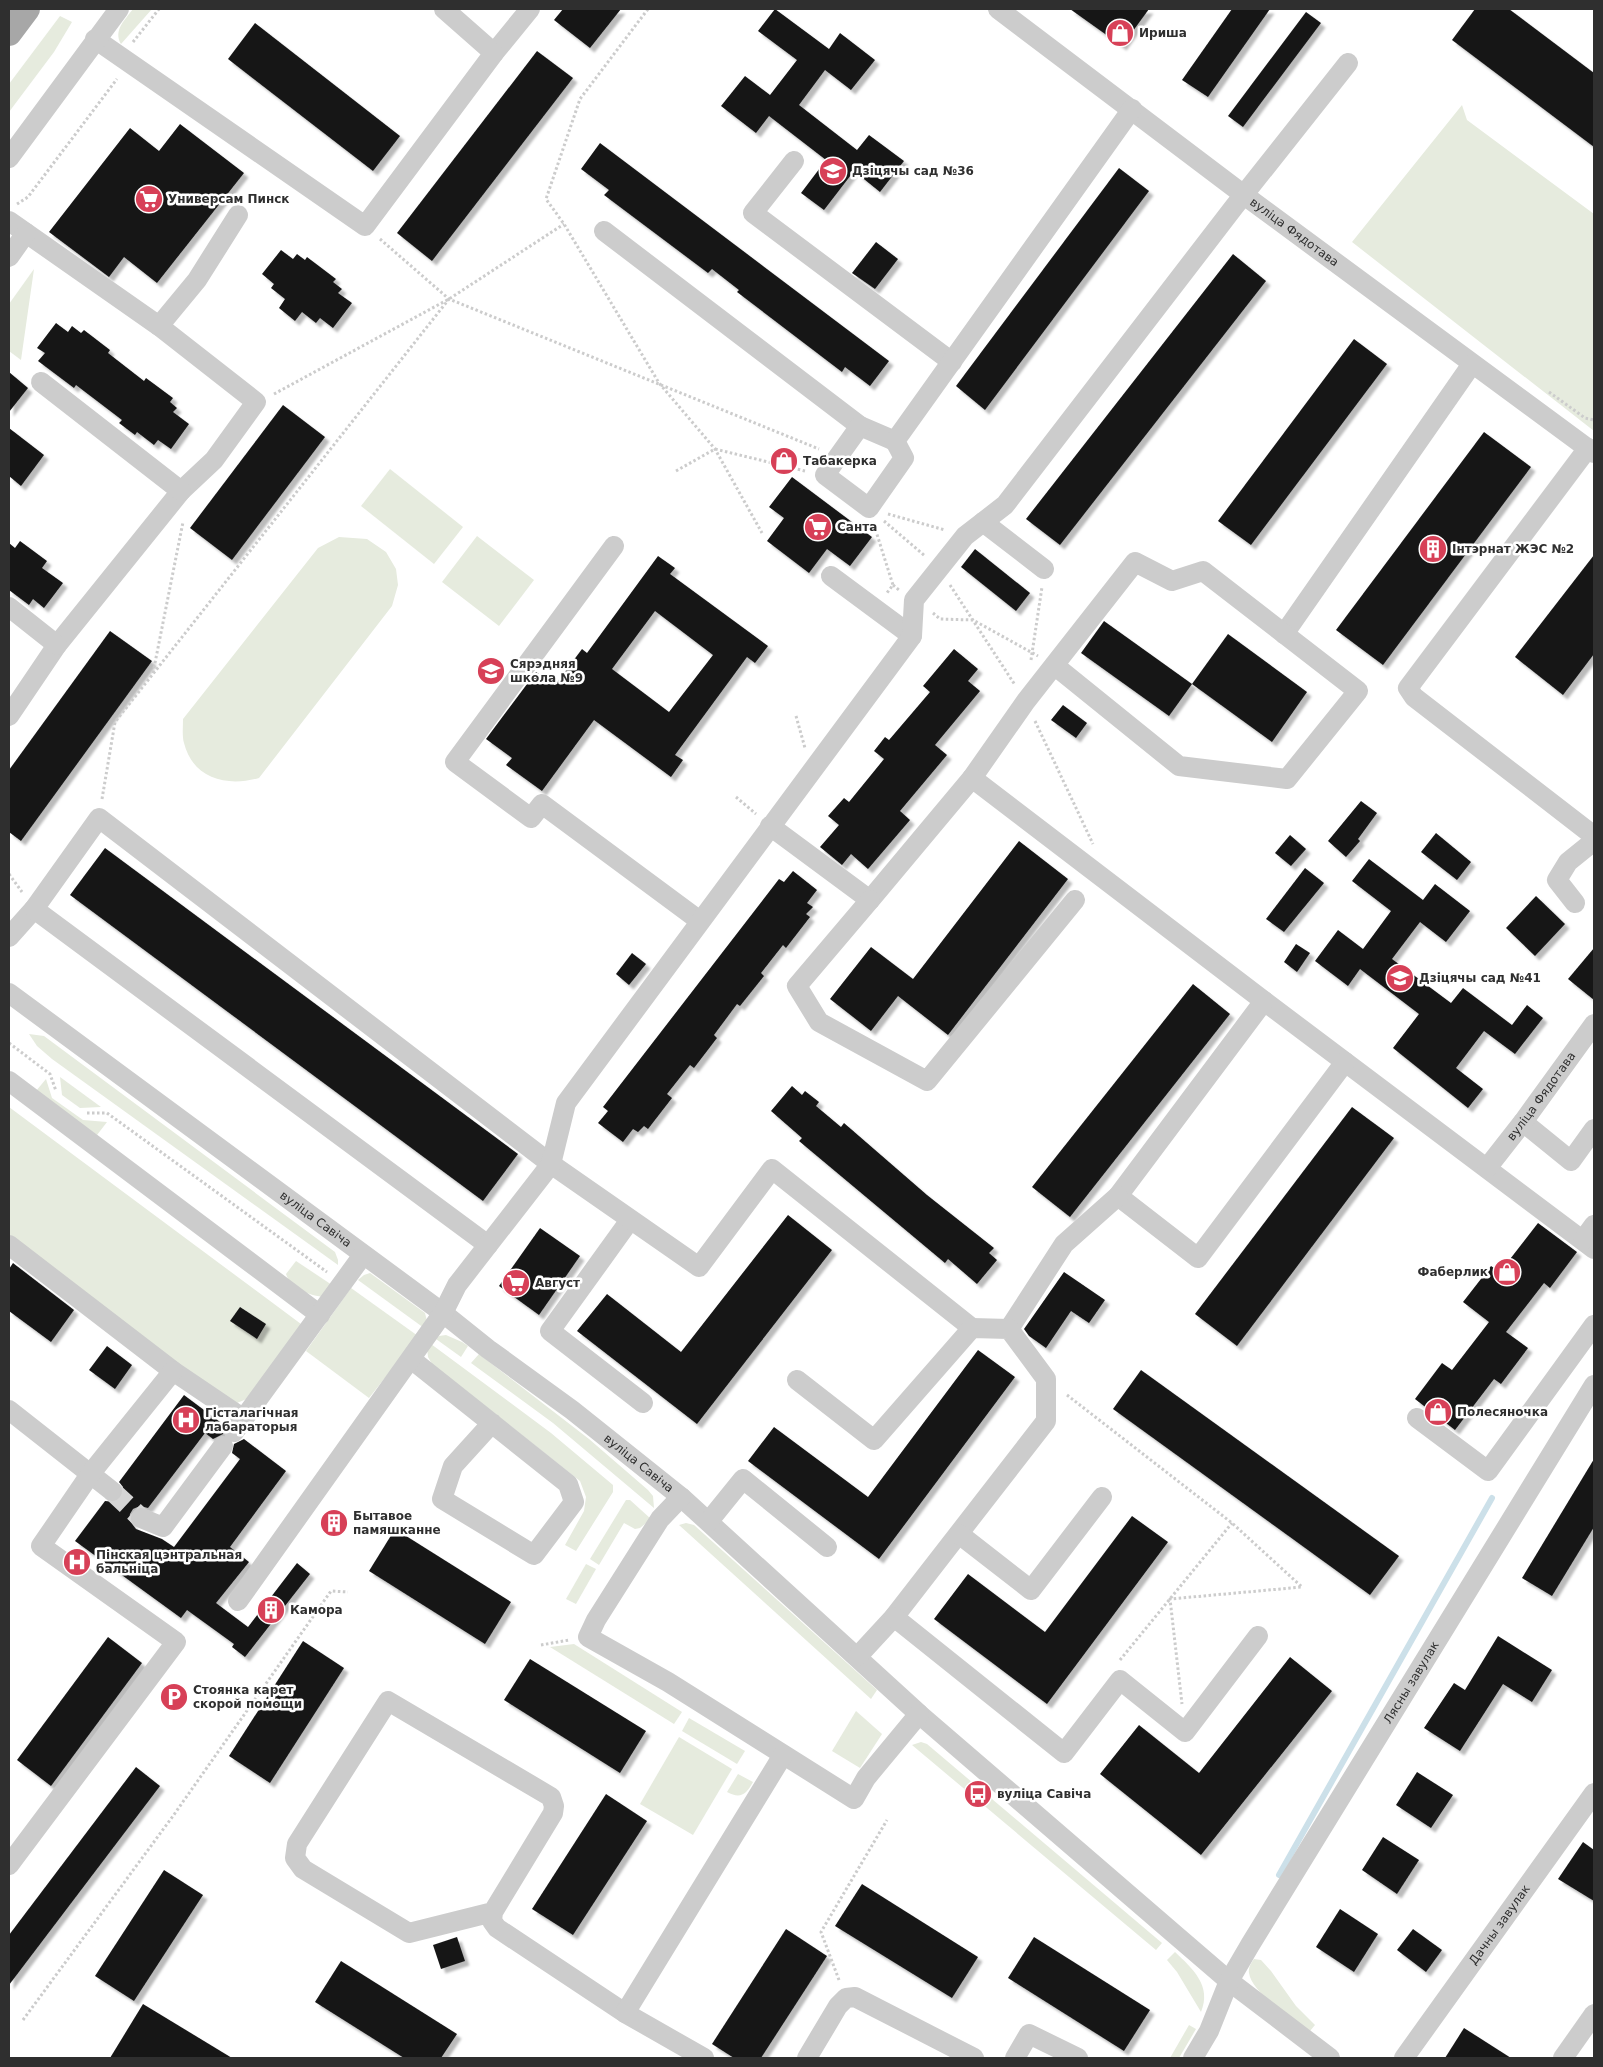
<svg xmlns="http://www.w3.org/2000/svg" width="1603" height="2067" font-family="'DejaVu Sans',sans-serif">
<style>
.green{fill:#e6ebde}
.lines{fill:none;stroke-linecap:round;stroke-linejoin:round}
.stream{stroke:#cce0e9;stroke-width:6}
.building{fill:#161616;fill-rule:evenodd;filter:url(#shadow)}
.minor-tunnel{stroke:#d5d5d5;stroke-width:20;stroke-dasharray:20 10;stroke-linecap:butt}
.path{stroke:#ccc;stroke-width:3;stroke-dasharray:2.5 2.5;stroke-linecap:butt}
.minor{stroke:#ccc;stroke-width:20}
.major{stroke:#a7a7a7;stroke-width:26}
.labels{text-anchor:middle;dominant-baseline:central;stroke-width:5;stroke-linejoin:round;paint-order:stroke}
.poi-label{font-size:12px;font-weight:bold;fill:#2f2f2f;stroke:#fff;text-anchor:start}
.street-label{font-size:12px;fill:#2f2f2f;stroke:#fff}
</style>
<defs>
<filter id="shadow"><feDropShadow dx="4.5" dy="4.5" stdDeviation="1" flood-color="#0004"/></filter>
</defs>
<rect width="100%" height="100%" fill="#fff"/>
<!-- green -->
<g class="green">
<path d="M 133,9 L 152,9 L 121,44 C 113,30 125,20 133,9 Z"/>
<polygon points="60,16 72,22 54,52 9,112 9,84"/>
<polygon points="1462,105 1467,120 1594,214 1594,431 1352,242"/>
<polygon points="34,269 21,360 9,351 9,304"/>
<polygon points="390,469 463,527 434,564 361,506"/>
<polygon points="477,536 534,580 499,626 442,582"/>
<path d="M 339,537 L 367,539 L 386,552 L 396,569 L 398,585 L 392,606 L 259,778 C 227,787 193,779 184,743 C 182,736 183,727 183,719 L 318,548 Z"/>
<polygon points="29,1034 44,1036 335,1252 338,1260 338,1265 52,1059 37,1046"/>
<polygon points="60,1077 101,1107 80,1108 62,1095"/>
<polygon points="46,1079 52,1098 83,1120 107,1122 97,1135 36,1091"/>
<polygon points="9,1107 301,1324 249,1398 237,1403 207,1389 9,1235"/>
<path d="M 296,1261 L 332,1285 L 323,1297 C 309,1295 291,1289 286,1274 Z"/>
<polygon points="370,1273 425,1313 427,1321 424,1328 358,1280 364,1275"/>
<polygon points="351,1288 418,1336 369,1398 306,1351"/>
<polygon points="446,1335 462,1342 468,1346 461,1357 436,1339 439,1336"/>
<polygon points="431,1344 551,1433 613,1485 613,1492 576,1551 565,1545 584,1511 586,1497 580,1481 432,1364 428,1357 427,1348"/>
<polygon points="479,1354 589,1439 648,1490 653,1496 654,1508 553,1423 471,1363"/>
<polygon points="626,1500 630,1500 651,1519 640,1528 635,1529 624,1523 599,1565 590,1559"/>
<polygon points="686,1523 694,1525 877,1690 871,1699 679,1525"/>
<polygon points="586,1564 596,1569 576,1604 566,1599"/>
<polygon points="574,1644 682,1712 674,1724 550,1647"/>
<polygon points="856,1711 882,1734 860,1768 832,1751"/>
<polygon points="689,1718 745,1751 737,1764 682,1731"/>
<polygon points="679,1737 732,1769 693,1835 640,1804"/>
<polygon points="921,1742 927,1744 1162,1943 1156,1950 912,1745"/>
<path d="M 738,1774 L 753,1782 C 746,1795 740,1799 727,1792 Z"/>
<path d="M 1175,1952 C 1193,1969 1212,1986 1201,2012 L 1177,1972 L 1167,1960 Z"/>
<path d="M 1254,1959 L 1261,1960 L 1271,1971 L 1296,2006 L 1315,2025 L 1310,2031 C 1294,2019 1252,1994 1249,1973 C 1248,1968 1251,1963 1254,1959 Z"/>
<polygon points="1189,2025 1196,2029 1179,2058 1170,2058"/>
</g>
<g class="lines">
<!-- stream -->
<polyline class="stream" points="1279,1875 1492,1498"/>
</g>
<!-- building -->
<g class="building">
<polygon points="563,9 621,9 590,48 554,20"/>
<polygon points="775,9 829,49 840,33 875,60 851,90 825,70 799,105 857,150 869,135 904,161 880,192 854,171 824,210 801,193 826,160 769,116 756,133 721,106 745,76 770,95 797,60 758,31"/>
<polygon points="1070,9 1149,9 1122,46"/>
<polygon points="1232,9 1270,9 1208,97 1182,80"/>
<polygon points="1475,9 1509,9 1594,73 1594,147 1452,40"/>
<polygon points="1306,12 1321,23 1243,127 1228,116"/>
<polygon points="255,23 400,136 373,171 228,59"/>
<polygon points="537,51 573,78 432,261 397,233"/>
<polygon points="180,124 244,173 157,283 124,257 109,277 49,232 130,128 159,151"/>
<polygon points="600,143 889,361 870,386 845,367 842,372 737,292 739,290 712,269 708,273 604,195 609,190 581,169"/>
<polygon points="1119,168 1149,191 985,410 956,386"/>
<polygon points="876,242 898,259 875,289 852,273"/>
<polygon points="281,250 293,259 297,254 305,260 307,257 336,279 333,282 342,289 338,293 352,303 333,328 320,318 316,323 302,312 295,321 279,308 285,299 271,288 274,284 262,274"/>
<polygon points="1233,254 1266,281 1060,545 1026,519"/>
<polygon points="56,323 68,332 72,326 81,333 84,330 110,350 108,353 144,381 146,378 173,398 170,402 177,408 173,412 189,424 171,449 158,440 154,445 137,432 135,435 119,423 122,420 76,385 74,388 38,361 45,353 37,348"/>
<polygon points="1354,339 1387,364 1251,545 1218,521"/>
<polygon points="9,372 28,388 9,412"/>
<polygon points="283,405 325,437 232,560 190,528"/>
<polygon points="9,428 44,455 21,486 9,476"/>
<polygon points="1484,432 1531,467 1383,665 1336,630"/>
<polygon points="792,477 872,537 850,566 827,549 809,573 767,541 784,518 769,507"/>
<polygon points="20,541 47,561 42,568 63,583 44,608 33,599 29,605 9,590 9,543 15,548"/>
<polygon points="975,549 1030,593 1016,611 961,567"/>
<polygon points="1594,555 1594,654 1563,695 1515,657"/>
<path d="M 658,556 L 675,568 L 670,574 L 768,646 L 755,663 L 747,657 L 675,755 L 683,760 L 671,777 L 594,720 L 542,791 L 506,765 L 512,758 L 486,739 L 536,672 L 555,685 L 582,649 L 587,653 ZM 655,611 L 713,655 L 669,712 L 612,669 Z"/>
<polygon points="1104,621 1192,684 1169,716 1081,653"/>
<polygon points="110,631 152,661 21,841 9,832 9,770"/>
<polygon points="1228,634 1307,692 1272,742 1192,684"/>
<polygon points="954,649 978,669 968,681 980,691 935,745 947,755 900,811 910,820 868,869 851,854 842,865 820,847 839,825 828,816 844,798 849,802 884,759 874,751 885,737 889,740 930,692 923,686"/>
<polygon points="1063,705 1087,723 1076,738 1051,720"/>
<polygon points="1361,801 1377,813 1358,839 1360,841 1346,857 1328,841"/>
<polygon points="1436,833 1471,862 1457,880 1421,852"/>
<polygon points="1290,835 1306,849 1291,866 1275,853"/>
<polygon points="1019,841 1068,879 948,1035 898,996 871,1031 830,999 871,947 913,979"/>
<polygon points="105,848 518,1154 483,1201 70,895"/>
<polygon points="1369,859 1423,900 1435,884 1470,911 1446,942 1420,922 1392,959 1451,1003 1463,988 1512,1025 1527,1005 1543,1018 1515,1054 1484,1031 1456,1068 1483,1089 1468,1108 1393,1048 1419,1014 1360,969 1348,986 1315,961 1338,930 1363,949 1391,911 1352,881"/>
<polygon points="1305,868 1324,883 1284,932 1266,919"/>
<polygon points="793,871 817,890 807,903 813,907 806,914 810,917 786,948 783,945 761,973 764,976 740,1006 737,1004 714,1035 717,1038 694,1068 690,1065 667,1094 672,1098 648,1129 644,1126 638,1132 633,1129 623,1142 598,1123 608,1111 603,1107 779,879 784,882"/>
<polygon points="1536,896 1565,924 1535,956 1506,928"/>
<polygon points="1296,944 1310,953 1297,972 1284,962"/>
<polygon points="1594,948 1594,1000 1568,979"/>
<polygon points="632,953 646,964 629,985 616,974"/>
<polygon points="1193,984 1230,1014 1070,1217 1032,1187"/>
<polygon points="792,1086 802,1095 805,1091 819,1102 816,1106 841,1127 844,1123 927,1195 994,1248 989,1253 997,1260 977,1284 948,1259 945,1263 799,1141 802,1138 771,1111"/>
<polygon points="1352,1107 1394,1138 1237,1346 1195,1314"/>
<polygon points="788,1215 832,1250 697,1424 577,1331 607,1294 681,1352"/>
<polygon points="1538,1223 1577,1252 1550,1288 1544,1283 1506,1332 1528,1348 1501,1384 1494,1379 1455,1430 1415,1399 1442,1363 1452,1370 1489,1322 1463,1302 1491,1266 1500,1272"/>
<polygon points="540,1228 580,1256 539,1315 499,1286"/>
<polygon points="13,1263 74,1310 51,1342 9,1311 9,1269"/>
<polygon points="1064,1272 1105,1300 1089,1323 1071,1311 1046,1348 1029,1336 1024,1329"/>
<polygon points="240,1307 266,1324 257,1339 230,1321"/>
<polygon points="107,1346 132,1365 115,1389 89,1370"/>
<polygon points="978,1350 1015,1377 879,1559 748,1461 774,1427 868,1497"/>
<polygon points="1141,1370 1399,1556 1370,1595 1113,1409"/>
<polygon points="184,1395 224,1425 223,1434 213,1439 205,1433 148,1508 140,1506 133,1509 130,1514 129,1520 136,1529 162,1539 174,1547 240,1459 232,1453 234,1444 244,1439 286,1471 230,1547 249,1562 216,1603 248,1627 297,1563 310,1574 245,1657 232,1647 234,1644 187,1610 181,1618 75,1541 105,1501 116,1502 122,1498 123,1487 119,1482"/>
<polygon points="1594,1459 1594,1527 1552,1596 1522,1578"/>
<polygon points="1132,1516 1168,1542 1047,1704 934,1619 968,1574 1045,1632"/>
<polygon points="395,1529 511,1602 485,1644 369,1571"/>
<polygon points="1498,1636 1552,1670 1532,1702 1503,1684 1460,1751 1424,1728 1454,1683 1465,1690"/>
<polygon points="108,1637 142,1663 51,1786 17,1760"/>
<polygon points="303,1641 344,1668 270,1783 229,1756"/>
<polygon points="1290,1657 1332,1691 1201,1855 1100,1774 1139,1725 1199,1773"/>
<polygon points="530,1659 646,1731 620,1773 504,1700"/>
<polygon points="136,1767 160,1786 9,1985 9,1935"/>
<polygon points="1417,1772 1453,1795 1431,1828 1396,1805"/>
<polygon points="606,1794 647,1821 573,1935 532,1909"/>
<polygon points="1383,1837 1419,1860 1397,1894 1362,1870"/>
<polygon points="1583,1842 1594,1850 1594,1901 1558,1879"/>
<polygon points="164,1870 203,1895 134,2001 95,1976"/>
<polygon points="862,1884 978,1957 952,1998 835,1926"/>
<polygon points="1340,1909 1378,1934 1354,1972 1316,1947"/>
<polygon points="786,1929 827,1956 761,2058 734,2058 712,2044"/>
<polygon points="1413,1929 1442,1950 1426,1972 1397,1950"/>
<polygon points="457,1937 465,1961 441,1969 433,1945"/>
<polygon points="1034,1937 1150,2010 1124,2051 1008,1978"/>
<polygon points="341,1961 457,2034 441,2058 404,2058 315,2002"/>
<polygon points="143,2004 232,2058 110,2058"/>
<polygon points="1464,2028 1511,2058 1445,2058"/>
</g>
<g class="lines">
<!-- minor-tunnel -->
<polyline class="minor-tunnel" points="112,1491 141,1518"/>
<!-- path -->
<g class="path">
<polyline points="648,9 580,99 546,199 564,224 659,383 715,449 762,533"/>
<polyline points="133,42 159,9"/>
<polyline points="17,204 28,197 117,79"/>
<polyline points="380,239 449,299 819,449"/>
<polyline points="1549,392 1585,418 1594,420"/>
<polyline points="274,394 449,299 564,224"/>
<polyline points="676,471 715,449 805,471"/>
<polyline points="888,514 945,530"/>
<polyline points="884,521 925,556"/>
<polyline points="874,525 893,585 886,594"/>
<polyline points="893,585 899,590"/>
<polyline points="950,585 1015,685"/>
<polyline points="933,613 940,619 973,620 1038,656"/>
<polyline points="1031,660 1042,587"/>
<polyline points="153,673 183,522"/>
<polyline points="796,716 805,748"/>
<polyline points="1035,721 1093,844"/>
<polyline points="736,797 756,814"/>
<polyline points="102,799 115,722 449,299"/>
<polyline points="9,874 22,892"/>
<polyline points="9,1043 50,1074 56,1091"/>
<polyline points="87,1113 107,1113 327,1272"/>
<polyline points="1067,1395 1232,1523 1302,1587 1170,1599 1182,1704"/>
<polyline points="541,1645 569,1640"/>
<polyline points="1120,1660 1232,1523"/>
<polyline points="839,1980 821,1932 887,1820"/>
<polyline points="23,2020 173,1816 331,1591 348,1592"/>
</g>
<!-- minor -->
<g class="minor">
<polyline points="444,9 494,53 530,9"/>
<path id="s1" d="M 998,9 L 1244,195 L 1594,453"/>
<polyline points="95,39 365,226 494,53"/>
<polyline points="9,158 119,9"/>
<polyline points="794,161 753,213 952,362"/>
<polyline points="9,221 159,326 256,402 214,460 181,491 57,645 9,716"/>
<polyline points="604,231 860,426 895,441"/>
<polyline points="9,257 26,233"/>
<polyline points="159,326 197,280 238,215"/>
<polyline points="41,382 181,491"/>
<polyline points="860,426 825,475 869,508 904,458 895,441 1132,109"/>
<polyline points="1588,448 1408,688 1414,697 1594,836"/>
<polyline points="983,522 1044,569"/>
<polyline points="614,546 455,762 531,818 542,804 700,921"/>
<polyline points="831,576 912,636"/>
<polyline points="9,607 57,645"/>
<polyline points="1284,634 1472,364"/>
<polyline points="972,778 1026,701 1135,562 1172,581 1203,571 1358,691 1287,779 1179,766 1054,665"/>
<polyline points="770,826 870,900 972,778 1264,1001 1594,1249"/>
<polyline points="870,900 797,986 819,1022 927,1081 1075,900"/>
<polyline points="1575,903 1557,880 1568,862 1594,841"/>
<polyline points="9,937 34,909"/>
<path id="s2" d="M 9,993 L 443,1313 L 488,1349 L 572,1410 L 681,1497 L 919,1714 L 1179,1938 L 1229,1981 L 1330,2058"/>
<polyline points="1264,1001 1118,1196 1198,1258 1345,1062"/>
<polyline points="9,1081 320,1315"/>
<polyline points="1523,1122 1571,1161 1594,1129"/>
<path id="s3" d="M 1487,1168 L 1523,1122 L 1594,1024"/>
<polyline points="630,1220 550,1331 643,1403"/>
<polyline points="1583,1240 1594,1225"/>
<polyline points="9,1245 173,1371 244,1419"/>
<polyline points="488,1245 34,909 99,818 551,1164 699,1267 772,1169 972,1328"/>
<polyline points="1009,1329 1064,1244 1118,1196"/>
<polyline points="411,1359 568,1484 574,1502 534,1555 442,1499 453,1466 492,1423"/>
<polyline points="797,1380 874,1440 972,1328 1009,1329 1046,1379 1046,1421 894,1617 858,1656"/>
<polyline points="9,1410 112,1491"/>
<polyline points="1417,1418 1488,1471 1594,1325"/>
<polyline points="234,1432 363,1255"/>
<polyline points="681,1497 660,1519 596,1620 588,1637 668,1682 854,1799 866,1778 919,1714"/>
<polyline points="141,1518 163,1527 223,1446"/>
<polyline points="709,1521 743,1479 827,1547"/>
<polyline points="959,1534 1031,1590 1102,1497"/>
<polyline points="238,1601 443,1313 457,1285 551,1164 566,1103 912,636 914,600 965,536 1005,505 1234,207 1348,63"/>
<polyline points="894,1617 1064,1753 1120,1680 1185,1732 1258,1636"/>
<polyline points="9,1865 176,1642 41,1546 91,1473 173,1371"/>
<polyline points="493,1912 409,1933 303,1869 295,1858 297,1844 388,1701 551,1797 554,1806 553,1813 493,1912 492,1921 497,1928 625,2013 704,2058"/>
<polyline points="625,2013 783,1755"/>
<polyline points="807,2058 838,2006 846,1998 855,1997 974,2058"/>
<polyline points="1015,2058 1029,2034 1078,2058"/>
<path id="s4" d="M 1193,2058 L 1209,2031 L 1229,1981 L 1250,1945 L 1594,1385"/>
<path id="s5" d="M 1404,2058 L 1594,1793"/>
<polyline points="1563,2058 1594,2014"/>
</g>
<!-- major -->
<polyline class="major" points="9,33 27,9"/>
</g>
<!-- icons -->
<defs>
<symbol id="shop-disc" viewBox="-11 -11 22 22"><circle r="9.5" fill="#d74057" stroke="#fff"/><path d="M-5-2.5h2.3a2.7 3.5 0 0 1 5.4 0H5L5.5 6h-11ZM-1.5-2.5h3a1.5 2.3 0 0 0-3 0Z" fill="#fff"/></symbol>
<symbol id="school-disc" viewBox="-11 -11 22 22"><circle r="9.5" fill="#d74057" stroke="#fff"/><path d="M0-5L7-2L0 1L-7-2ZM-4 1L0 2.5L4 1V4Q0 6-4 4Z" fill="#fff"/></symbol>
<symbol id="supermarket-disc" viewBox="-11 -11 22 22"><circle r="9.5" fill="#d74057" stroke="#fff"/><path d="M-6-5.5h2.5l.6 2H6L4.5 2H-2.5L-4.4-4H-6ZM-1.5 3.2a1.3 1.3 0 1 0 .1 0ZM3 3.2a1.3 1.3 0 1 0 .1 0Z" fill="#fff"/></symbol>
<symbol id="building-disc" viewBox="-11 -11 22 22"><circle r="9.5" fill="#d74057" stroke="#fff"/><path d="M-4-6H4V6H1V3H-1V6H-4ZM-2.5-4.3h1.7v1.8h-1.7ZM.8-4.3h1.7v1.8H.8ZM-2.5-1h1.7V.8h-1.7ZM.8-1h1.7V.8H.8Z" fill="#fff"/></symbol>
<symbol id="hospital-disc" viewBox="-11 -11 22 22"><circle r="9.5" fill="#d74057" stroke="#fff"/><path d="M-5-5h3v3.5h4V-5h3V5h-3V1.5h-4V5h-3Z" fill="#fff"/></symbol>
<symbol id="parking-disc" viewBox="-11 -11 22 22"><circle r="9.5" fill="#d74057" stroke="#fff"/><path d="M-3.5-5.5H1a3.5 3.5 0 0 1 0 7H-1V5.5H-3.5ZM-1-3.4V-.6H.8a1.4 1.4 0 0 0 0-2.8Z" fill="#fff"/></symbol>
<symbol id="bus-disc" viewBox="-11 -11 22 22"><circle r="9.5" fill="#d74057" stroke="#fff"/><path d="M-5-6H5V4H4V6H2V4H-2V6H-4V4H-5ZM-3.5-4V0h7V-4ZM-3.5 1.2v1.5H-2V1.2ZM2 1.2v1.5H3.5V1.2Z" fill="#fff"/></symbol>
</defs>
<g fill-rule="evenodd">
<use href="#shop-disc" x="1104" y="17" width="32" height="32"/>
<use href="#school-disc" x="817" y="155" width="32" height="32"/>
<use href="#supermarket-disc" x="133" y="183" width="32" height="32"/>
<use href="#shop-disc" x="768" y="445" width="32" height="32"/>
<use href="#supermarket-disc" x="802" y="511" width="32" height="32"/>
<use href="#building-disc" x="1417" y="533" width="32" height="32"/>
<use href="#school-disc" x="475" y="655" width="32" height="32"/>
<use href="#school-disc" x="1384" y="962" width="32" height="32"/>
<use href="#shop-disc" x="1491" y="1256" width="32" height="32"/>
<use href="#supermarket-disc" x="500" y="1267" width="32" height="32"/>
<use href="#shop-disc" x="1422" y="1396" width="32" height="32"/>
<use href="#hospital-disc" x="170" y="1404" width="32" height="32"/>
<use href="#building-disc" x="318" y="1507" width="32" height="32"/>
<use href="#hospital-disc" x="61" y="1546" width="32" height="32"/>
<use href="#building-disc" x="255" y="1594" width="32" height="32"/>
<use href="#parking-disc" x="158" y="1681" width="32" height="32"/>
<use href="#bus-disc" x="962" y="1778" width="32" height="32"/>
</g>
<g class="labels">
<!-- poi labels -->
<g class="poi-label">
<text x="1139" y="33">Ириша</text>
<text x="852" y="171">Дзіцячы сад №36</text>
<text x="168" y="199">Универсам Пинск</text>
<text x="803" y="461">Табакерка</text>
<text x="837" y="527">Санта</text>
<text x="1452" y="549">Інтэрнат ЖЭС №2</text>
<text x="510" y="664">Сярэдняя<tspan x="510" dy="14">школа №9</tspan></text>
<text x="1419" y="978">Дзіцячы сад №41</text>
<text x="1488" y="1272" text-anchor="end">Фаберлик</text>
<text x="535" y="1283">Август</text>
<text x="1457" y="1412">Полесяночка</text>
<text x="205" y="1413">Гісталагічная<tspan x="205" dy="14">лабараторыя</tspan></text>
<text x="353" y="1516">Бытавое<tspan x="353" dy="14">памяшканне</tspan></text>
<text x="96" y="1555">Пінская цэнтральная<tspan x="96" dy="14">бальніца</tspan></text>
<text x="290" y="1610">Камора</text>
<text x="193" y="1690">Стоянка карет<tspan x="193" dy="14">скорой помощи</tspan></text>
<text x="997" y="1794">вуліца Савіча</text>
</g>
<!-- street labels -->
<g class="street-label">
<text stroke="none"><textPath href="#s1" startOffset="371">вуліца Фядотава</textPath></text>
<text stroke="none"><textPath href="#s3" startOffset="90">вуліца Фядотава</textPath></text>
<text stroke="none"><textPath href="#s2" startOffset="381">вуліца Савіча</textPath></text>
<text stroke="none"><textPath href="#s2" startOffset="786">вуліца Савіча</textPath></text>
<text stroke="none"><textPath href="#s4" startOffset="435">Лясны завулак</textPath></text>
<text stroke="none"><textPath href="#s5" startOffset="164">Дачны завулак</textPath></text>
</g>
</g>
<!-- border -->
<rect width="1603" height="2067" fill="none" stroke="#2f2f2f" stroke-width="20"/>
</svg>
